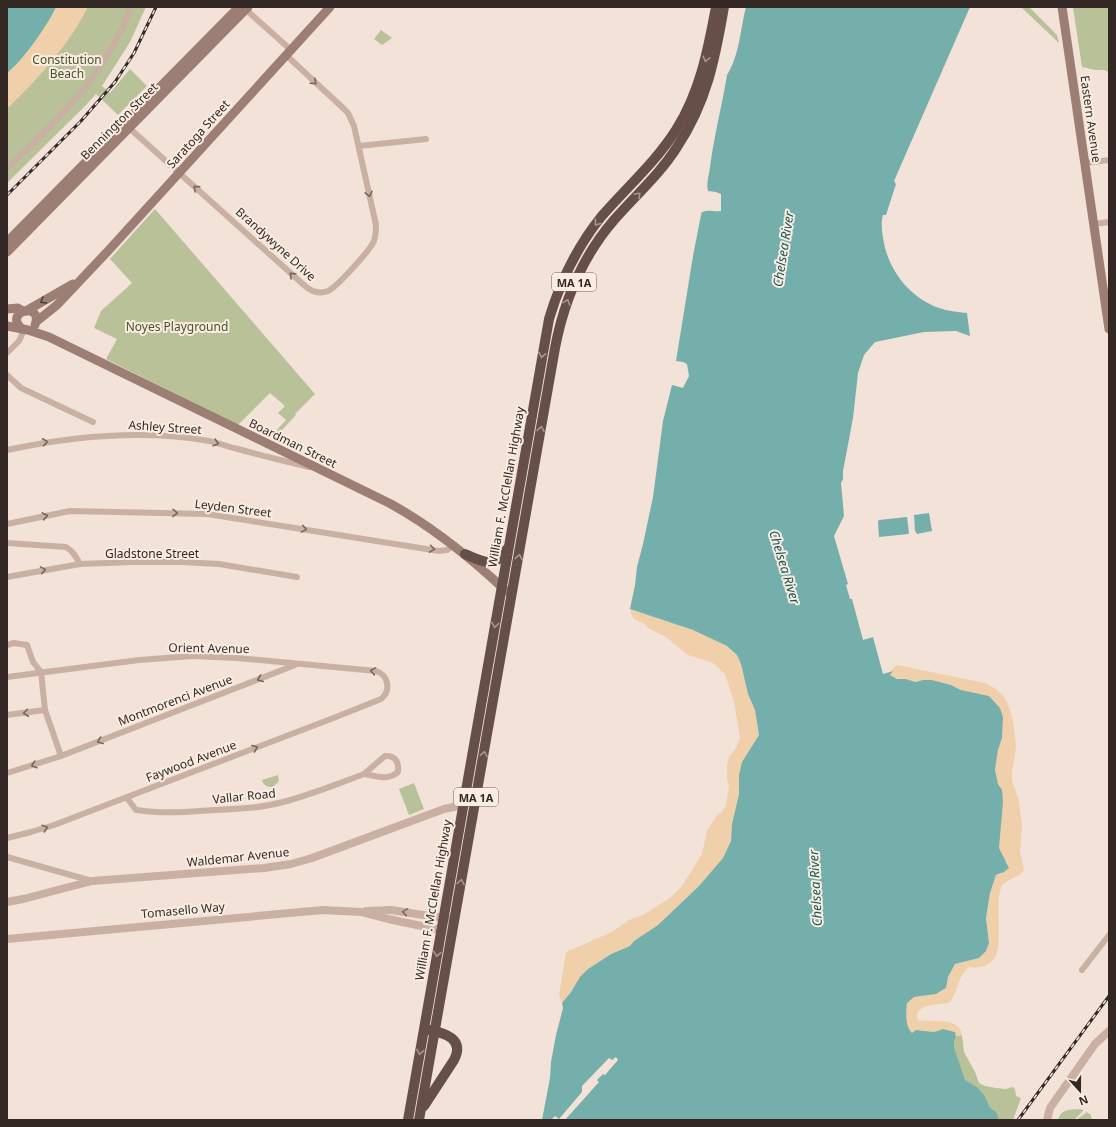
<svg xmlns="http://www.w3.org/2000/svg" width="1116" height="1127" font-family="'Noto Sans',sans-serif">
<style>
.green{fill:#b8c197}
.sand{fill:#efd0ab}
.water{fill:#75afab}
.pier{fill:#f2e2d7}
.lines{fill:none;stroke-linecap:round;stroke-linejoin:round}
.minor{stroke:#cab0a3;stroke-width:6}
.tertiary{stroke:#cab0a3;stroke-width:8}
.secondary{stroke:#9d7e74;stroke-width:9}
.trunk{stroke:#664f49;stroke-width:10}
.rail-casing{stroke:#342825;stroke-width:3}
.rail{stroke:#f9ece3;stroke-width:1.5;stroke-dasharray:4.5;stroke-linecap:butt}
.oneway{stroke:#a8968e}
.oneway2{stroke:#78655e}
.oneway3{stroke:#4e3e39}
.labels{text-anchor:middle;dominant-baseline:central;stroke-width:4;stroke-linejoin:round;paint-order:stroke}
.shield{fill:#f9ece3;stroke:#6f635e;stroke-width:1}
.shield-label{font-size:11px;font-weight:bold;fill:#342825}
.park-label{font-size:12px;fill:#495328;stroke:#f9ece3}
.street-label{font-size:12px;fill:#342825;stroke:#f9ece3}
.water-label{font-size:13px;font-style:italic;fill:#1a5753;stroke:#f9ece3}
</style>
<rect width="100%" height="100%" fill="#f2e2d7"/>
<!-- green -->
<g class="green">
<polygon points="56,7 146,7 130,42 102,86 110,93 130,69 147,86 118,115 96,94 84,107 7,183 7,73 14,67"/>
<polygon points="1021,7 1029,7 1057,35 1059,43"/>
<polygon points="1073,7 1109,7 1109,72 1104,70 1095,70 1082,67"/>
<polygon points="381,30 392,38 382,45 374,39"/>
<polygon points="155,209 315,394 295,414 296,415 279,433 277,430 286,420 278,413 285,406 270,393 238,425 106,359 117,339 94,328 101,311 132,283 110,259"/>
<path d="M 278,775 L 279,781 L 273,787 C 267,787 264,786 262,780 Z"/>
<polygon points="414,783 424,809 409,815 399,789"/>
<polygon points="962,1035 964,1052 975,1072 979,1083 985,1086 996,1088 1006,1089 1012,1087 1015,1089 1016,1096 1021,1098 1013,1120 905,1120 910,1046"/>
<path d="M 1081,1109 L 1083,1110 L 1083,1111 L 1074,1120 L 1058,1120 C 1062,1108 1070,1110 1081,1109 Z"/>
<polygon points="1087,1112 1091,1115 1092,1120 1076,1120"/>
</g>
<!-- sand -->
<g class="sand">
<path d="M 56,7 L 88,7 C 68,46 38,79 7,109 L 7,73 C 23,60 47,26 56,7 Z"/>
<polygon points="630,609 693,630 727,646 737,655 741,664 748,694 755,710 759,735 742,762 739,776 739,794 732,824 731,841 723,858 699,886 658,925 634,941 630,946 610,954 588,969 562,1003 559,995 566,952 612,932 629,920 643,915 670,898 682,886 702,854 707,831 718,814 722,812 726,805 729,786 727,778 727,766 729,757 735,750 740,738 734,701 725,674 713,663 688,655 666,637 648,628 645,624 634,619 631,613"/>
<path d="M 897,665 L 985,683 L 996,689 L 1004,697 L 1008,704 L 1013,721 L 1016,745 L 1015,755 L 1012,772 L 1012,780 L 1019,802 L 1022,825 L 1020,851 L 1024,870 C 1020,877 1008,879 1002,885 C 1001,889 999,893 999,897 C 997,911 1002,949 994,959 C 988,967 978,968 969,967 C 956,979 959,991 949,1003 C 938,1005 922,1003 917,1014 L 918,1020 C 931,1023 960,1016 962,1035 L 956,1036 L 955,1032 L 943,1029 L 934,1032 L 921,1030 L 912,1033 C 905,1026 906,1013 907,1003 L 914,997 L 919,997 L 941,992 L 945,988 L 948,977 L 955,964 L 979,958 L 986,951 L 989,943 L 986,918 L 990,893 L 996,875 L 1001,874 L 1008,864 L 1002,856 L 999,848 L 1002,790 L 998,784 L 995,770 L 998,750 L 1002,738 L 1003,717 L 1000,708 L 989,696 L 961,690 L 951,685 L 932,680 L 923,680 L 915,682 L 906,679 L 897,679 L 889,674 C 892,671 893,667 897,665 Z"/>
</g>
<!-- water -->
<g class="water">
<path d="M 7,7 L 56,7 C 47,26 23,60 7,73 Z"/>
<path d="M 746,7 L 970,7 L 894,181 L 896,184 L 886,215 L 883,215 C 880,225 883,238 885,248 C 893,276 912,298 939,308 C 948,311 957,312 967,313 L 970,336 L 956,331 L 924,332 L 875,342 L 864,355 L 858,373 L 853,418 L 843,471 L 843,479 L 841,483 L 844,516 L 834,536 L 848,584 L 846,585 L 850,599 L 852,599 L 863,640 L 873,637 L 883,674 L 893,671 L 890,675 L 897,679 L 906,679 L 915,682 L 923,680 L 932,680 L 951,685 L 961,690 L 989,696 L 1000,708 L 1003,717 L 1002,738 L 998,750 L 995,770 L 998,784 L 1002,790 L 1003,802 L 999,848 L 1009,868 L 1004,872 L 996,875 L 990,893 L 986,918 L 989,943 L 986,951 L 979,958 L 955,964 L 948,977 L 946,988 L 936,994 L 914,997 L 907,1003 C 906,1013 905,1026 912,1033 L 916,1030 L 934,1032 L 943,1029 L 955,1032 L 956,1036 L 954,1041 L 954,1048 L 965,1080 L 978,1088 L 984,1095 L 990,1108 L 996,1112 L 999,1120 L 542,1120 L 550,1078 L 551,1062 L 556,1035 L 563,1008 L 562,1003 L 571,992 L 580,977 L 588,969 L 611,954 L 630,946 L 634,941 L 658,925 L 699,886 L 723,858 L 731,841 L 732,824 L 739,794 L 739,775 L 742,762 L 759,735 L 755,710 L 748,694 L 741,664 L 737,655 L 727,646 L 693,630 L 630,609 L 635,585 L 637,567 L 643,544 L 653,497 L 663,421 L 672,385 L 683,388 L 689,376 L 687,364 L 683,362 L 676,361 L 693,256 L 701,215 L 702,212 C 710,209 713,212 721,211 L 721,194 L 716,192 L 708,191 C 706,184 709,175 710,167 C 714,136 722,106 727,75 C 740,54 740,30 746,7 Z"/>
<polygon points="929,513 932,531 917,534 915,531 914,515"/>
<polygon points="907,517 909,533 908,534 879,537 878,522 879,520"/>
</g>
<!-- pier -->
<polygon class="pier" points="616,1057 618,1060 605,1075 603,1074 597,1080 599,1082 565,1120 551,1120 555,1116 559,1119 582,1092 582,1086 609,1058 612,1060"/>
<g class="lines">
<!-- minor -->
<g class="minor">
<polyline points="243,7 291,50"/>
<path d="M 127,126 L 305,286 C 312,292 320,294 328,291 C 337,287 371,249 374,241 C 376,235 376,231 376,225 L 354,126 L 348,113 L 343,108 L 286,55"/>
<polyline points="359,146 426,139"/>
<polyline points="1085,163 1109,160"/>
<path d="M 7,168 C 57,121 107,73 131,7"/>
<polyline points="1094,224 1109,222"/>
<polyline points="7,353 19,341 24,330"/>
<polyline points="7,375 21,388 93,422"/>
<path d="M 7,450 C 73,436 142,429 209,441 C 219,443 228,447 238,449 C 262,456 285,461 309,467"/>
<polyline points="7,524 70,511 207,514 439,551 447,550 454,545"/>
<path d="M 7,543 L 66,547 C 73,551 76,557 80,564"/>
<polyline points="7,577 80,564 133,562 181,562 219,564 297,577"/>
<polyline points="7,645 14,643 27,645 33,662 41,672 45,710 61,756"/>
<path d="M 7,677 L 139,660 L 192,656 L 237,658 L 376,671 C 389,675 391,691 381,699 L 336,717 L 54,825 L 31,832 L 7,838"/>
<polyline points="7,715 45,710"/>
<path d="M 385,756 C 396,755 399,763 398,772 C 388,781 376,776 364,774 Z"/>
<polyline points="7,773 61,756 295,665"/>
<path d="M 127,798 L 136,810 C 163,814 189,812 216,810 C 238,809 261,808 283,802 C 310,795 337,784 364,774"/>
<polyline points="7,857 92,881"/>
<polyline points="1082,970 1109,935"/>
</g>
<!-- tertiary -->
<g class="tertiary">
<polyline points="7,902 23,899 92,881 264,868 291,864 312,858 444,809 463,805"/>
<polyline points="366,911 391,910 449,919"/>
<polyline points="7,939 323,910 361,912 388,919 441,930"/>
<polyline points="1047,1120 1050,1108 1095,1044 1109,1031"/>
</g>
<!-- secondary -->
<g class="secondary">
<polyline points="1062,7 1109,329"/>
<polyline points="7,242 239,7"/>
<polyline points="7,252 248,7"/>
<polyline points="7,309 18,308 23,311"/>
<polyline points="26,311 73,284"/>
<polyline points="37,321 57,305 108,251 330,7"/>
<path d="M 7,326 L 28,330 L 49,337 L 389,503 C 433,527 470,557 506,591"/>
<path d="M 22,329 C 2,311 44,301 35,325"/>
</g>
<!-- trunk -->
<g class="trunk">
<path d="M 465,554 C 482,562 496,569 507,549"/>
<path d="M 424,1106 L 454,1060 C 465,1039 445,1033 429,1030"/>
<path d="M 408,1120 L 549,319 C 560,282 577,247 601,217 C 626,188 655,163 676,130 C 700,92 708,50 716,7"/>
<path d="M 419,1120 L 555,348 C 564,301 582,257 614,220 C 635,196 660,174 677,147 C 707,102 715,59 724,7"/>
</g>
<defs>
<g id="rail">
<polyline points="7,195 81,121 115,82 134,53 156,7"/>
<polyline points="1018,1120 1109,996"/>
</g>
</defs>
<!-- rail casing -->
<use href="#rail" class="rail-casing"/>
<!-- rail -->
<use href="#rail" class="rail"/>
</g>
<!-- one-way arrows -->
<defs><path id="oneway-chevron" d="M-2-3.5L2.5 0L-2 3.5" fill="none" stroke-width="1.6" stroke-linecap="round" stroke-linejoin="round"/></defs>
<g class="oneway">
<use href="#oneway-chevron" transform="translate(706 59) rotate(104)"/>
<use href="#oneway-chevron" transform="translate(638 195) rotate(-46)"/>
<use href="#oneway-chevron" transform="translate(597 223) rotate(128)"/>
<use href="#oneway-chevron" transform="translate(567 302) rotate(-70)"/>
<use href="#oneway-chevron" transform="translate(542 355) rotate(100)"/>
<use href="#oneway-chevron" transform="translate(541 429) rotate(-80)"/>
<use href="#oneway-chevron" transform="translate(519 557) rotate(-80)"/>
<use href="#oneway-chevron" transform="translate(495 625) rotate(100)"/>
<use href="#oneway-chevron" transform="translate(484 754) rotate(-80)"/>
<use href="#oneway-chevron" transform="translate(461 882) rotate(-80)"/>
<use href="#oneway-chevron" transform="translate(437 954) rotate(100)"/>
<use href="#oneway-chevron" transform="translate(420 1052) rotate(100)"/>
</g>
<g class="oneway2">
<use href="#oneway-chevron" transform="translate(314 82) rotate(42)"/>
<use href="#oneway-chevron" transform="translate(196 188) rotate(-138)"/>
<use href="#oneway-chevron" transform="translate(369 194) rotate(78)"/>
<use href="#oneway-chevron" transform="translate(292 275) rotate(-138)"/>
<use href="#oneway-chevron" transform="translate(45 442) rotate(-8)"/>
<use href="#oneway-chevron" transform="translate(216 443) rotate(16)"/>
<use href="#oneway-chevron" transform="translate(175 513) rotate(1)"/>
<use href="#oneway-chevron" transform="translate(45 516) rotate(-11)"/>
<use href="#oneway-chevron" transform="translate(304 529) rotate(9)"/>
<use href="#oneway-chevron" transform="translate(432 549) rotate(9)"/>
<use href="#oneway-chevron" transform="translate(43 570) rotate(-9)"/>
<use href="#oneway-chevron" transform="translate(373 671) rotate(-170)"/>
<use href="#oneway-chevron" transform="translate(260 679) rotate(158)"/>
<use href="#oneway-chevron" transform="translate(26 713) rotate(173)"/>
<use href="#oneway-chevron" transform="translate(100 741) rotate(159)"/>
<use href="#oneway-chevron" transform="translate(255 748) rotate(-21)"/>
<use href="#oneway-chevron" transform="translate(34 765) rotate(162)"/>
<use href="#oneway-chevron" transform="translate(45 828) rotate(-18)"/>
<use href="#oneway-chevron" transform="translate(405 912) rotate(-171)"/>
</g>
<use class="oneway3" href="#oneway-chevron" transform="translate(43 301) rotate(149)"/>
<g class="labels">
<!-- shield labels -->
<g class="shield">
<rect x="552" y="273" width="44" height="18" rx="3"/>
<rect x="454" y="788" width="44" height="18" rx="3"/>
</g>
<g class="shield-label">
<text x="574" y="282">MA 1A</text>
<text x="476" y="797">MA 1A</text>
</g>
<!-- park labels -->
<g class="park-label">
<text x="67" y="59">Constitution<tspan x="67" dy="14">Beach</tspan></text>
<text x="177" y="326">Noyes Playground</text>
</g>
<!-- street labels -->
<g class="street-label">
<text transform="translate(1091 119) rotate(82)">Eastern Avenue</text>
<text transform="translate(119 121) rotate(-45)">Bennington Street</text>
<text transform="translate(198 134) rotate(-48)">Saratoga Street</text>
<text transform="translate(276 244) rotate(42)">Brandywyne Drive</text>
<text transform="translate(165 427) rotate(4)">Ashley Street</text>
<text transform="translate(293 443) rotate(26)">Boardman Street</text>
<text transform="translate(506 487) rotate(-80)">William F. McClellan Highway</text>
<text transform="translate(233 508) rotate(7)">Leyden Street</text>
<text x="152" y="553">Gladstone Street</text>
<text transform="translate(209 648) rotate(1)">Orient Avenue</text>
<text transform="translate(175 700) rotate(-21)">Montmorenci Avenue</text>
<text transform="translate(191 761) rotate(-21)">Faywood Avenue</text>
<text transform="translate(244 796) rotate(-6)">Vallar Road</text>
<text transform="translate(238 857) rotate(-6)">Waldemar Avenue</text>
<text transform="translate(433 900) rotate(-80)">William F. McClellan Highway</text>
<text transform="translate(183 910) rotate(-5)">Tomasello Way</text>
</g>
<!-- water labels -->
<g class="water-label">
<text transform="translate(783 249) rotate(-81)">Chelsea River</text>
<text transform="translate(785 567) rotate(73)">Chelsea River</text>
<text transform="translate(815 888) rotate(-93)">Chelsea River</text>
</g>
</g>
<!-- border -->
<rect width="1116" height="1127" fill="none" stroke="#342825" stroke-width="16"/>
<!-- north arrow -->
<g transform="translate(1080 1091) rotate(159)" stroke="#f9ece3" stroke-width="3" paint-order="stroke">
<path d="M0-3L7 15L0 10L-7 15Z" fill="#342825"/>
<text y="-6" font-size="11" font-weight="bold" text-anchor="middle" fill="#342825">N</text>
</g>
</svg>
